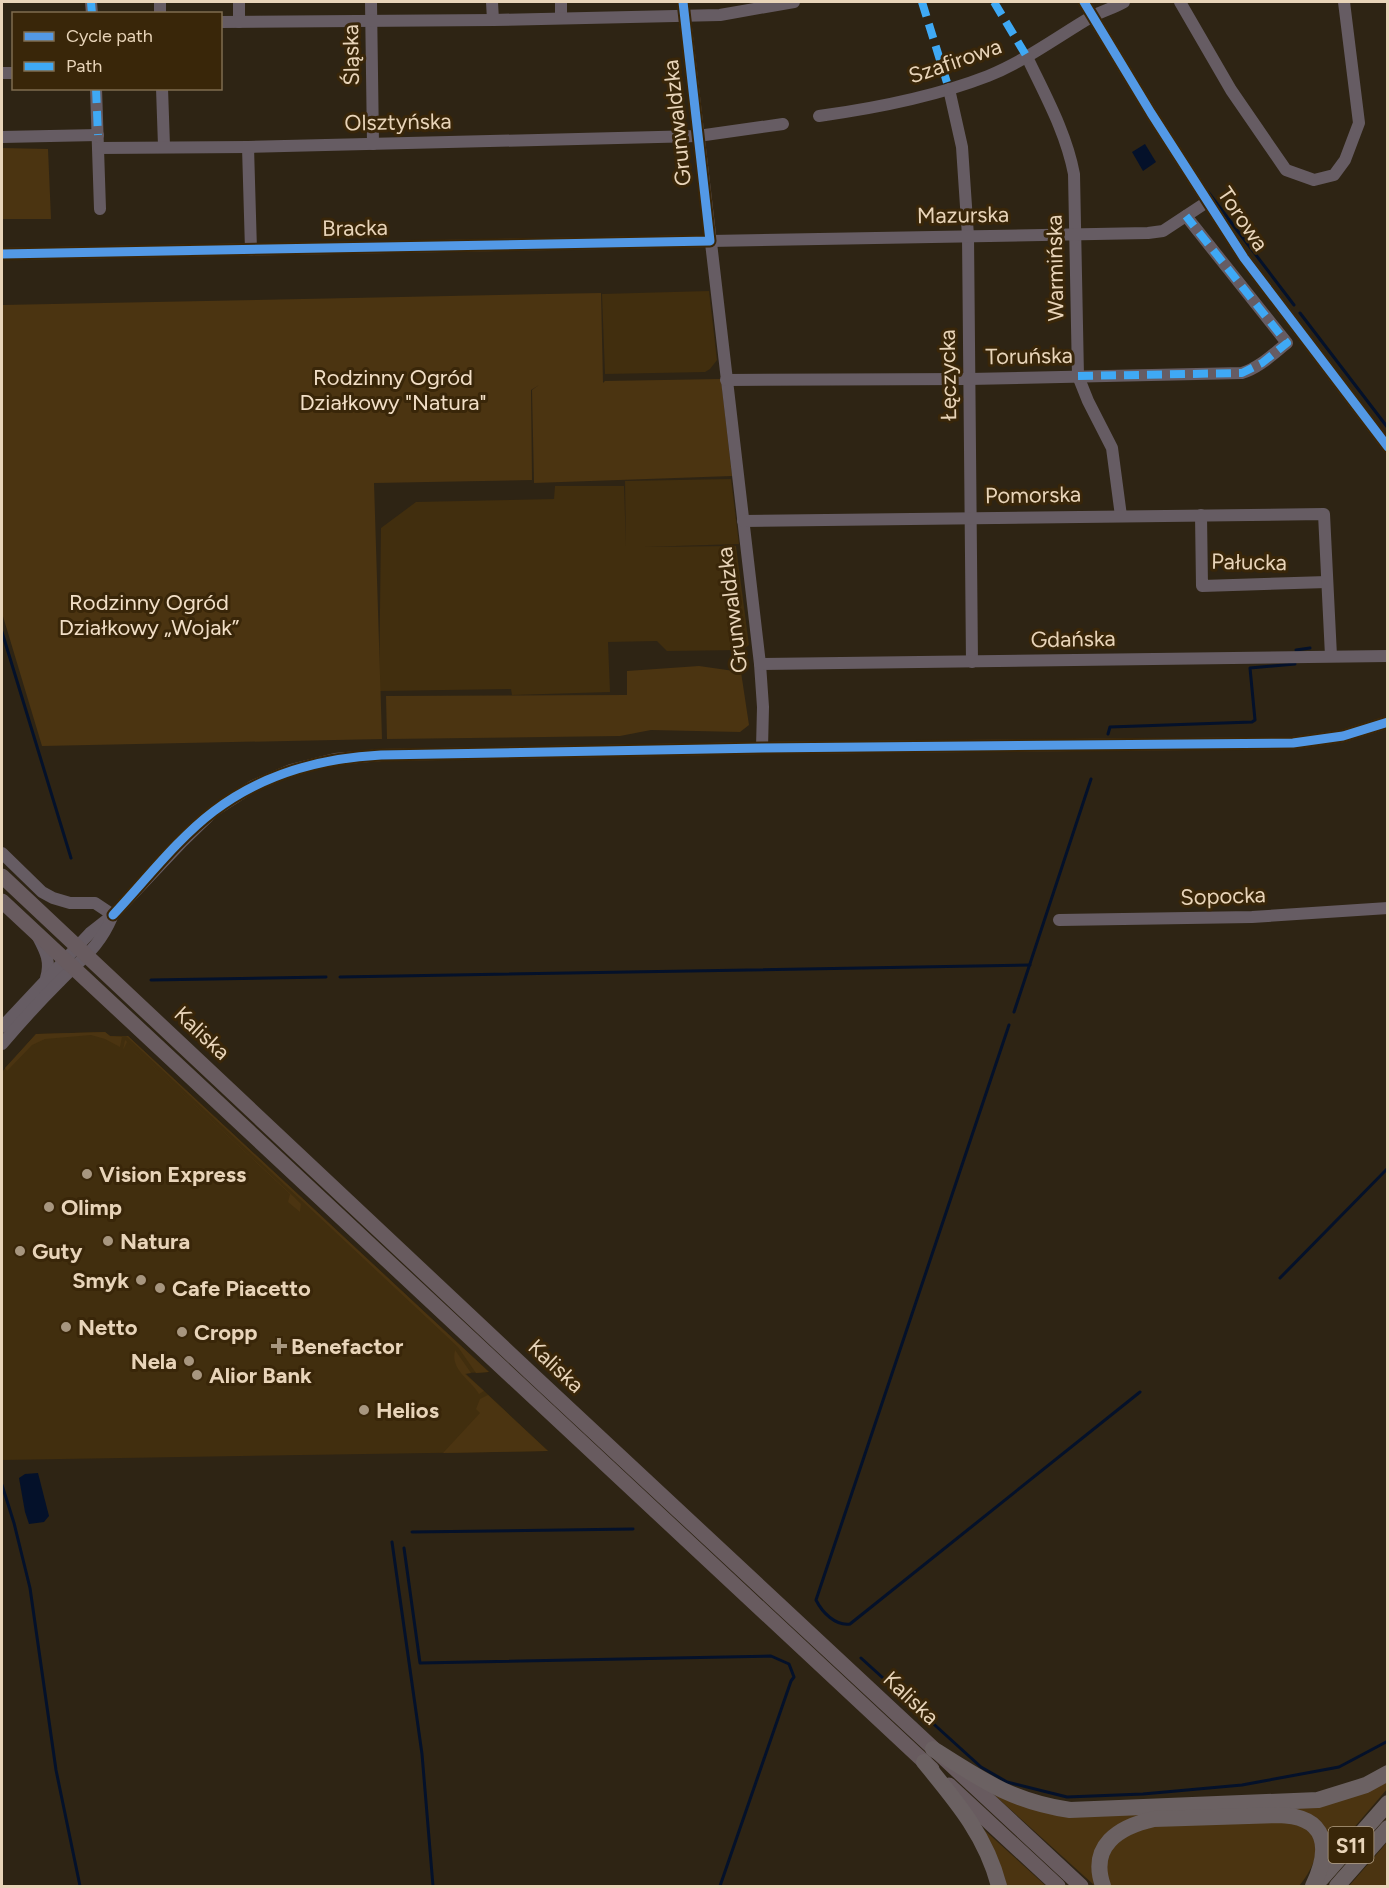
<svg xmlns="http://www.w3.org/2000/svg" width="1389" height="1888" font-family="Figtree,sans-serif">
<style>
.built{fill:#412e0e}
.green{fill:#4b3411}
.water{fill:#04112a}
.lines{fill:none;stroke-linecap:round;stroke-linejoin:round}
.stream{stroke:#04112a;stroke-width:3}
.minor{stroke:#665c63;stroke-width:12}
.major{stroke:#685b5f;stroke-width:15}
.highway{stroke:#6b6162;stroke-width:16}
.quiet{stroke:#3fa9f5;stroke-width:8;stroke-dasharray:15 8;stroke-linecap:butt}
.cycleway-casing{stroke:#392609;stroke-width:13}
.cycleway{stroke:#5399e6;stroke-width:9}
.poi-dot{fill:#a7967f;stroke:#392609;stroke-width:2}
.labels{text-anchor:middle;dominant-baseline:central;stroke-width:6;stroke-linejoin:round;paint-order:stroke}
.shield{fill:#392609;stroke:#b4a084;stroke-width:1.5}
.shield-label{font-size:21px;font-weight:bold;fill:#e8d4b9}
.street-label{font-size:22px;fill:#e8d4b9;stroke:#392609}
.park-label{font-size:22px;fill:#f2dfc7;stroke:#392609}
.poi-label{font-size:22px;font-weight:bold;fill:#e8d4b9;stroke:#392609;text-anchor:start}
</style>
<rect width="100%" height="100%" fill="#2e2414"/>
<!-- built -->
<g class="built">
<polygon points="709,291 717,360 710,369 705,372 605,374 602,294"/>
<polygon points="731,479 739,544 643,547 736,546 749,645 742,650 667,651 657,641 608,642 610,692 512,695 511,689 379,691 381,528 416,502 554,499 555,486 624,486 626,547 625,481"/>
<polygon points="105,1032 110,1036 128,1036 489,1372 465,1373 548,1451 2,1460 2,1072 36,1034"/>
</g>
<!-- green -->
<g class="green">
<polygon points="2,148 48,149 51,219 2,219"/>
<polygon points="601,293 603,383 605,381 721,379 732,476 534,483 532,390 539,385 531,390 532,480 374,483 382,739 42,746 2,613 2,305"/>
<polygon points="699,666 741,672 749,725 740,732 651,730 620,736 387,739 386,696 627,695 627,671"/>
<polygon points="105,1032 110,1036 122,1037 120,1047 105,1039 91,1035 45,1039 32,1045 7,1071 5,1068 36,1034"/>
<polygon points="126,1036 128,1036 489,1372 476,1373 458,1347"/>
<polygon points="125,1040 294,1197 301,1204 300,1212 288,1202 290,1194 127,1042 123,1050"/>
<path d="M 455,1350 L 471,1373 L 465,1374 L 484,1391 L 479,1394 C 470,1379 450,1370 455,1350 Z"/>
<polygon points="488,1395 548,1451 443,1453 480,1413 476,1409 480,1399"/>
<polygon points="1387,1779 1387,1789 1329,1857 1289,1809"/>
<polygon points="990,1791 1146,1814 1092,1868 1094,1885"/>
<path d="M 1284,1820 C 1291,1822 1299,1825 1306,1829 C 1328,1842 1311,1872 1299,1886 L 1108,1886 L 1105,1871 L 1112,1846 L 1141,1827 Z"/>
<polygon points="981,1827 1046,1886 1004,1886"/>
<polygon points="1387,1842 1387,1886 1349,1886 1383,1847"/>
</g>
<!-- water -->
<g class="water">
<polygon points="1145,144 1156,162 1143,171 1132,152"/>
<polygon points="38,1473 49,1516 44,1522 29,1524 25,1512 19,1478 25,1474"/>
</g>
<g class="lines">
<!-- stream -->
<g class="stream">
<polyline points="1208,192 1294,305"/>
<polyline points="1300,313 1388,428"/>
<polyline points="2,632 71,858"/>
<polyline points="1296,650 1310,648"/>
<polyline points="1108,734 1110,727 1252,722 1255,720 1250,668 1295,664"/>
<polyline points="340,977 1030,965"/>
<polyline points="151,980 326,977"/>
<polyline points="1014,1012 1091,779"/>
<path d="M 1009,1025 L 816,1600 C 822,1612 835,1626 850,1624 L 1140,1392"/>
<polyline points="1280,1278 1388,1168"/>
<polyline points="2,1485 14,1523 30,1588 56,1770 80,1886"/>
<polyline points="412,1532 633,1529"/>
<polyline points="392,1542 422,1754 433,1886"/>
<polyline points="404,1548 420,1663 771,1656 789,1664 794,1677 791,1681 720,1886"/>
<polyline points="861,1658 981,1767 1007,1782 1067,1797 1143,1794 1242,1785 1339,1767 1388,1741"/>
</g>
<!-- minor -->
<g class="minor">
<polyline points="91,2 92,14"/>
<polyline points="160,2 160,14"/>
<polyline points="239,2 239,22"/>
<polyline points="371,2 373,144"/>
<polyline points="492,2 493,20"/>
<polyline points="561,2 561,18"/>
<polyline points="683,2 760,664 763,707 762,748"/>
<polyline points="1084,2 1151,113 1244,258 1388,447"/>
<polyline points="1180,2 1231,90 1286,170 1314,180 1334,175 1345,160 1359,123 1344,2"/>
<polyline points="220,22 493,20 720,15 794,2"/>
<path d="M 1027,57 C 1045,95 1066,132 1074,174 L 1078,376 L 1088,401 L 1112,448 L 1121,516"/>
<polyline points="2,73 14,73"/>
<polyline points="96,88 100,209"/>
<polyline points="162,88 164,146"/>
<polyline points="949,89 962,147 968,236 972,662"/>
<path d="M 819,116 C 877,108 934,97 988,76 C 1025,61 1057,37 1091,17 C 1102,11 1114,8 1124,2"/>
<polyline points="2,137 98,135"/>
<polyline points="248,147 251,250"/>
<polyline points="98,148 248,147 698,136 783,124"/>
<polyline points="2,254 1148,233 1163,231 1207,202"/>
<path d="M 726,380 L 969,379 L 1242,373 C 1259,368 1273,354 1287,343 L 1186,216"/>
<polyline points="1201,515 1202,586 1327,582"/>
<polyline points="743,521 1324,514 1331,656"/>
<polyline points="760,664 1388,656"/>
<polyline points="2,853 42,892 53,898 70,903 95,903 113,915"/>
<polyline points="1059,920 1252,917 1388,908"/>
<path d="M 38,937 C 46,952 51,962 46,978"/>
<polyline points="2,1027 90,933 113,915 183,841 214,811 253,786 291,770 335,759 381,755 762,748 1293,743 1343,736 1388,722"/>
<path d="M 2,1044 C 20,1023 39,1002 59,982 C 81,959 99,948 112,917"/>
</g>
<!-- major -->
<g class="major">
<polyline points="2,876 537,1379 1081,1886"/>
<polyline points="2,901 932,1769"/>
<polyline points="949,1785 1058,1886"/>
</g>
<!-- highway -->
<g class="highway">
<path d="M 933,1749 C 982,1780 1011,1801 1070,1810 L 1318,1800 L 1366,1785 L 1388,1773"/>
<path d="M 924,1762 C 957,1802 986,1836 999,1886"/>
<polyline points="1321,1879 1388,1803"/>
<path d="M 1103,1886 C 1089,1846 1118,1827 1154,1819 L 1278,1815 C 1328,1816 1331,1848 1313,1886"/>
<polyline points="1337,1886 1388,1828"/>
</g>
<!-- quiet -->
<g class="quiet">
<polyline points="91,2 92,14"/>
<polyline points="922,2 949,89"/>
<polyline points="994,2 1027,57"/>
<polyline points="96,88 98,135"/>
<polyline points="1078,376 1242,373 1262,363 1287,343 1186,216"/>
</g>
<defs>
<g id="cycleway">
<polyline points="1084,2 1151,113 1244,258 1388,447"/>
<polyline points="2,254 710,241 683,2"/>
<path d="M 113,915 C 145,881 177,839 214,811 C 263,774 321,758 381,755 L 762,748 L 1293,743 L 1343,736 L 1388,722"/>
</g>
</defs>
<!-- cycleway casing -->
<use href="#cycleway" class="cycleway-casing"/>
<!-- cycleway -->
<use href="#cycleway" class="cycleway"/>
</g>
<!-- markers -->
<g class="poi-dot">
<circle cx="87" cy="1174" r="6"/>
<circle cx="49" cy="1207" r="6"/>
<circle cx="108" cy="1241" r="6"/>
<circle cx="20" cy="1251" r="6"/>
<circle cx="141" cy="1280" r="6"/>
<circle cx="160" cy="1288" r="6"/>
<circle cx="66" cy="1327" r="6"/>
<circle cx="182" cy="1332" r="6"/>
<path d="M276 1337h6v6h6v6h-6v6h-6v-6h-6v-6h6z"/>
<circle cx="189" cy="1361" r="6"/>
<circle cx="197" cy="1375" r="6"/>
<circle cx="364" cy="1410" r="6"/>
</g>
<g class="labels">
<!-- shield labels -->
<rect class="shield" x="1328.5" y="1827" width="45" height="36" rx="4.5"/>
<g class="shield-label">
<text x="1351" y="1845">S11</text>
</g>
<!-- street labels -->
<g class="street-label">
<text transform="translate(351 55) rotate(-91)">Śląska</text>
<text transform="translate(955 61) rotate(-19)">Szafirowa</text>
<text transform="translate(398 122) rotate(-1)">Olsztyńska</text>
<text transform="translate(677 123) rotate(-96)">Grunwaldzka</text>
<text transform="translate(963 215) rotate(-1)">Mazurska</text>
<text transform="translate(1243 219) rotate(56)">Torowa</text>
<text transform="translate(355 228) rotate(-1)">Bracka</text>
<text transform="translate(1055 268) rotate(-91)">Warmińska</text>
<text transform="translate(1029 356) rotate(-1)">Toruńska</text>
<text transform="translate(948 375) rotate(-91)">Łęczycka</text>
<text transform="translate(1033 495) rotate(-1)">Pomorska</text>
<text transform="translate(1249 562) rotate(1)">Pałucka</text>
<text transform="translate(732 610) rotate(-97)">Grunwaldzka</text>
<text transform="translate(1073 639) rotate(-1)">Gdańska</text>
<text transform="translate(1223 896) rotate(-2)">Sopocka</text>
<text transform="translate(202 1033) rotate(43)">Kaliska</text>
<text transform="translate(556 1366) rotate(43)">Kaliska</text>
<text transform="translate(911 1698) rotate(43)">Kaliska</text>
</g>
<!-- park labels -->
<g class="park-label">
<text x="393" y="377">Rodzinny Ogród<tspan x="393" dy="25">Działkowy "Natura"</tspan></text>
<text x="149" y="602">Rodzinny Ogród<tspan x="149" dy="25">Działkowy „Wojak”</tspan></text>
</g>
<!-- poi labels -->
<g class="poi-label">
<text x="99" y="1174">Vision Express</text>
<text x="61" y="1207">Olimp</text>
<text x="120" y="1241">Natura</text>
<text x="32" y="1251">Guty</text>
<text x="129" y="1280" text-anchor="end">Smyk</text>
<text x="172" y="1288">Cafe Piacetto</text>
<text x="78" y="1327">Netto</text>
<text x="194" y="1332">Cropp</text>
<text x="291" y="1346">Benefactor</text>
<text x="177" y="1361" text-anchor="end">Nela</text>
<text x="209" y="1375">Alior Bank</text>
<text x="376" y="1410">Helios</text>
</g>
</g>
<!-- border -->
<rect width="1389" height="1888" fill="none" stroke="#e8d4b9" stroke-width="6"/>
<!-- legend -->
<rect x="12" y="12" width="210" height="78" fill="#392609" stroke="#7f6c4f" stroke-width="1.5"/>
<rect x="24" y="32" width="30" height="9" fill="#5399e6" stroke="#7f6c4f" stroke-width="1.5"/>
<text x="66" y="42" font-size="18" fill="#e8d4b9">Cycle path</text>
<rect x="24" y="62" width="30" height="9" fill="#3fa9f5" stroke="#7f6c4f" stroke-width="1.5"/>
<text x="66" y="72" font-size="18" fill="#e8d4b9">Path</text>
</svg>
